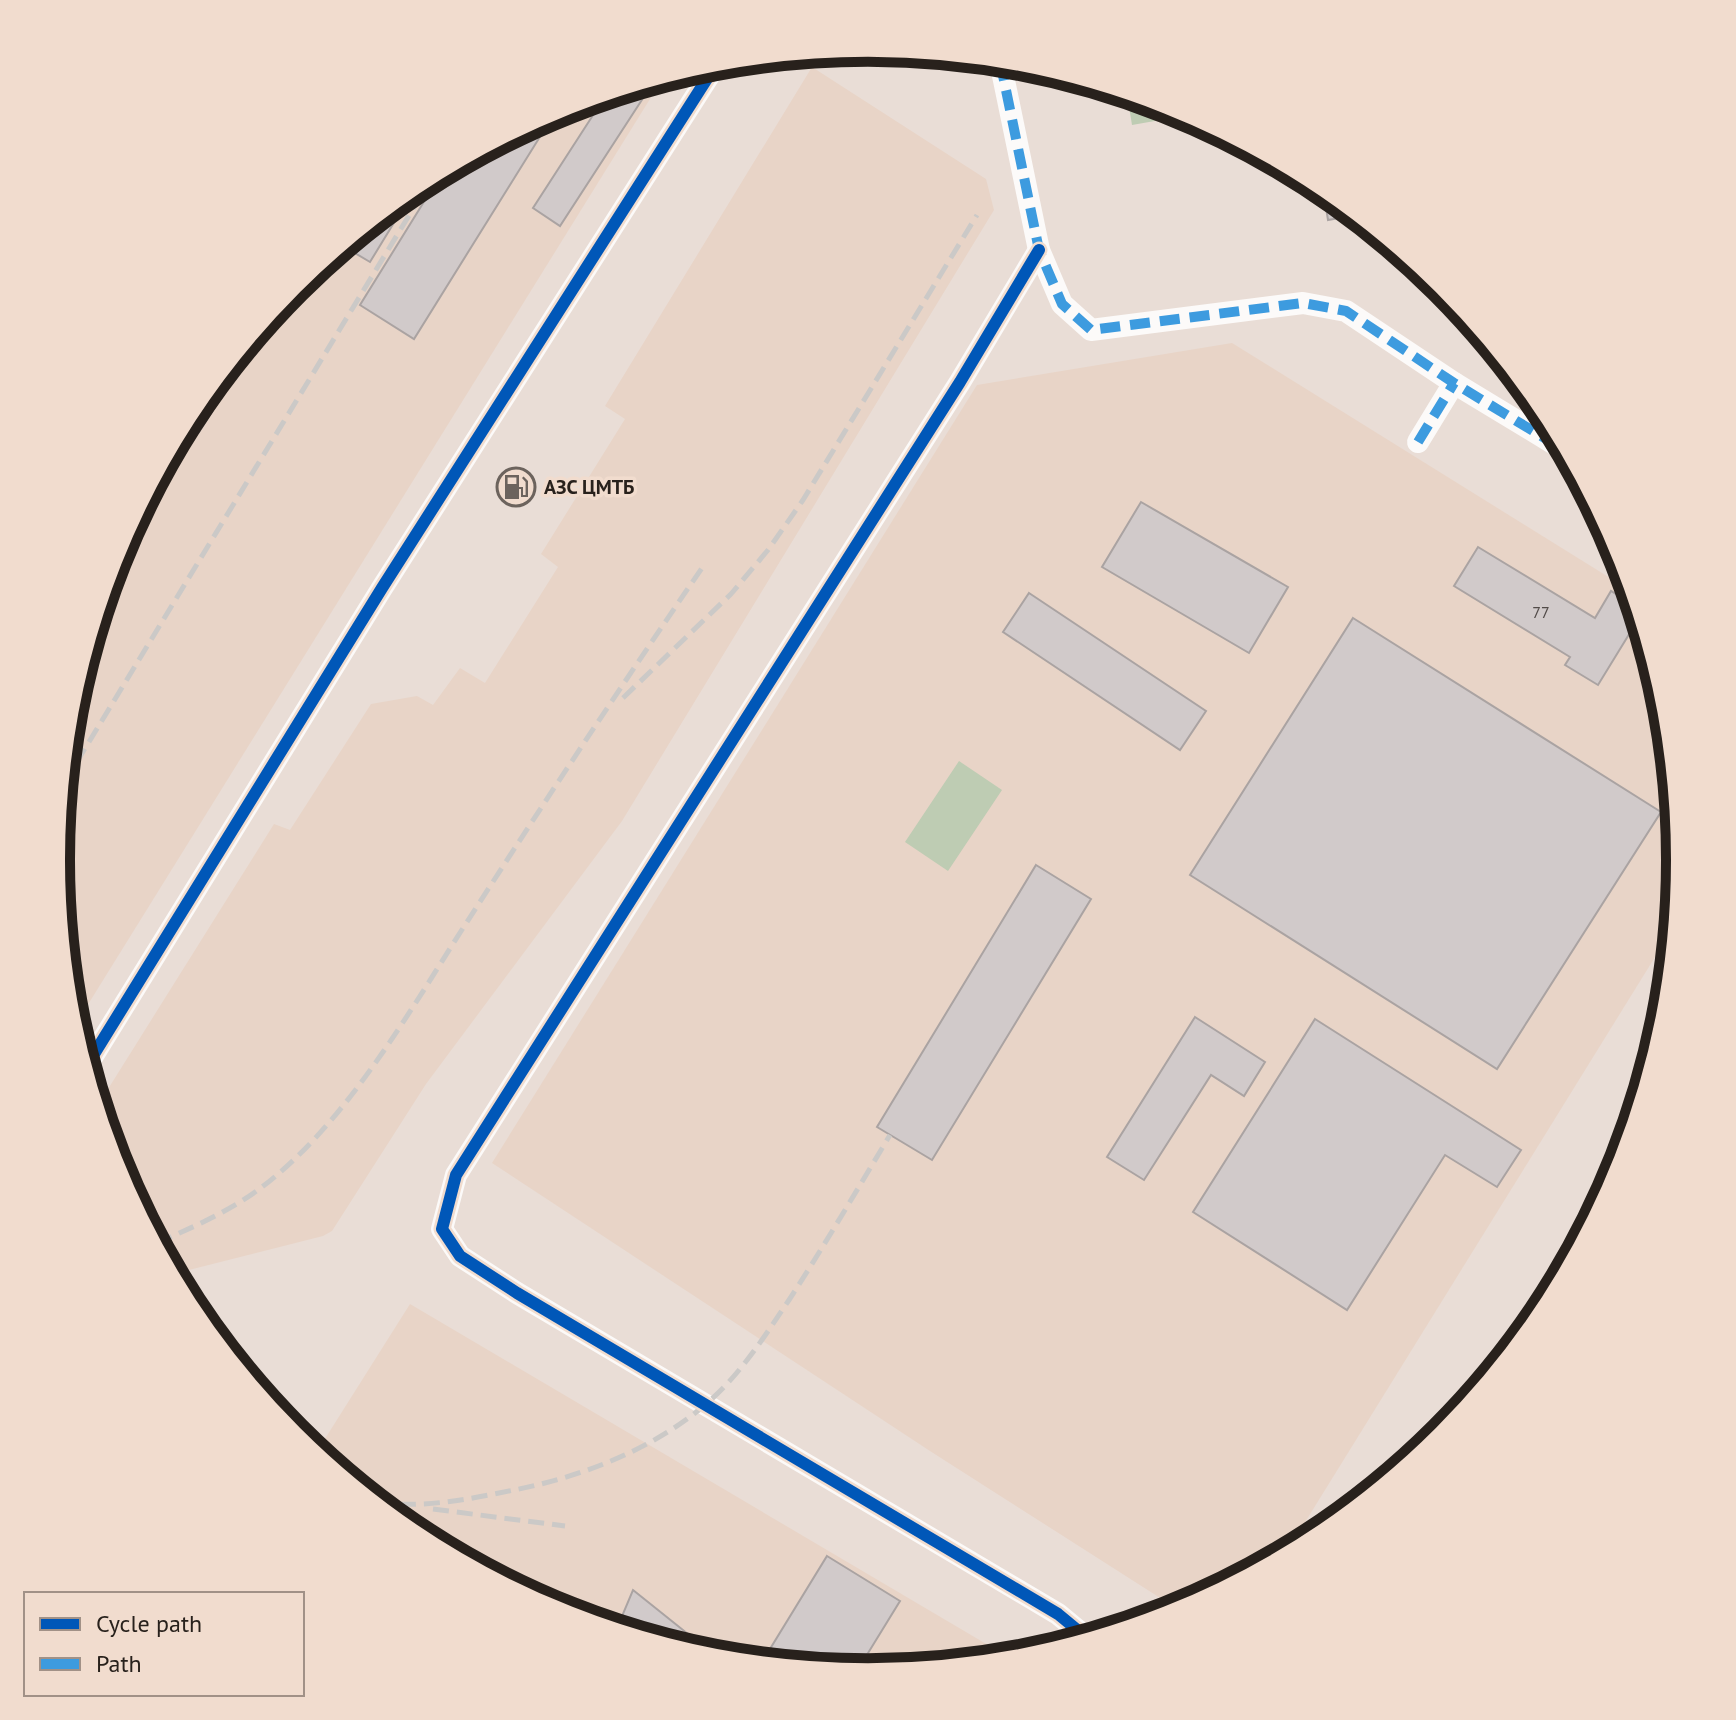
<svg xmlns="http://www.w3.org/2000/svg" width="1736" height="1720" font-family="'PT Sans',sans-serif">
<style>
.built{fill:#e8d4c7}
.green{fill:#beccb3}
.building{fill:#d1caca;stroke:#aaa3a2;stroke-width:2}
.lines{fill:none;stroke-linecap:round;stroke-linejoin:round}
.minor{stroke:#fcfaf9;stroke-width:22}
.rail{stroke:#cbc9c7;stroke-width:5;stroke-dasharray:16 8;stroke-linecap:butt}
.quiet{stroke:#3d9bdf;stroke-width:10;stroke-dasharray:20 10;stroke-linecap:butt}
.cycleway-casing{stroke:#f1dcce;stroke-width:17}
.cycleway{stroke:#0057b8;stroke-width:12}
.labels{text-anchor:middle;dominant-baseline:central;stroke-width:7;stroke-linejoin:round;paint-order:stroke}
.number-label{font-size:16px;fill:#524b48}
.poi-label{font-size:20px;font-weight:bold;fill:#28211c;stroke:#f1dcce;text-anchor:start}
.rim{fill:none;stroke:#28211c;stroke-width:10}
</style>
<rect width="100%" height="100%" fill="#e9ddd6"/>
<!-- built -->
<g class="built">
<polygon points="812,67 986,179 994,210 622,821 426,1084 332,1231 323,1236 173,1274 118,1170 98,1105 274,824 290,830 371,704 417,696 433,705 460,668 485,683 558,567 541,554 625,419 605,406"/>
<polygon points="663,78 74,1027 56,860 72,701 118,549 193,409 294,286 417,185 558,110"/>
<polygon points="1232,343 1631,591 1664,702 1680,860 1673,928 1286,1553 1179,1610 930,1451 492,1163 977,385"/>
<polygon points="410,1304 1010,1658 868,1672 709,1656 557,1610 417,1535 316,1453"/>
</g>
<!-- green -->
<g class="green">
<polygon points="1127,94 1189,115 1132,125"/>
<polygon points="959,761 1002,790 948,871 905,842"/>
</g>
<!-- building -->
<g class="building">
<polygon points="638,85 647,92 560,226 533,208 606,95"/>
<polygon points="556,111 414,339 360,305 443,171"/>
<polygon points="417,185 370,262 343,246"/>
<polygon points="1323,189 1324,189 1356,215 1328,220"/>
<polygon points="277,306 279,307 199,432 185,423 193,409"/>
<polygon points="1141,502 1288,587 1249,653 1102,567"/>
<polygon points="1478,547 1595,618 1611,591 1635,606 1639,618 1598,685 1565,665 1570,657 1454,586"/>
<polygon points="1029,593 1206,711 1180,750 1003,632"/>
<polygon points="1353,618 1661,812 1497,1069 1190,875"/>
<polygon points="1036,865 1091,899 932,1160 877,1127"/>
<polygon points="1195,1017 1265,1062 1244,1096 1211,1075 1144,1180 1107,1157"/>
<polygon points="1315,1019 1521,1150 1497,1187 1445,1155 1347,1310 1193,1212"/>
<polygon points="827,1556 900,1601 857,1671 762,1662"/>
<polygon points="633,1590 713,1654 711,1656 617,1628"/>
</g>
<g class="lines">
<!-- minor -->
<g class="minor">
<polyline points="1000,61 1039,250 1062,304 1091,330 1303,303 1346,311 1454,383 1566,451"/>
<polyline points="1039,250 960,382 456,1175 442,1229 460,1256 517,1293 1058,1614 1087,1638"/>
<polyline points="1418,442 1454,383"/>
<polyline points="86,1067 382,588 717,63"/>
</g>
<!-- rail -->
<g class="rail">
<polyline points="623,698 731,594 768,550 803,500 977,215"/>
<polyline points="64,783 433,176"/>
<path d="M 157,1243 C 191,1228 228,1212 258,1190 C 349,1123 415,1001 476,908 C 550,793 626,679 704,565"/>
<path d="M 376,1502 C 421,1509 470,1499 514,1490 C 581,1477 654,1449 706,1404 C 741,1374 764,1337 789,1300 C 824,1246 857,1190 890,1135"/>
<polyline points="433,1509 565,1526"/>
</g>
<!-- quiet -->
<g class="quiet">
<polyline points="1000,61 1039,250 1062,304 1091,330 1303,303 1346,311 1454,383 1566,451"/>
<polyline points="1418,442 1454,383"/>
</g>
<defs>
<g id="cycleway">
<polyline points="1039,250 960,382 456,1175 442,1229 460,1256 517,1293 1058,1614 1087,1638"/>
<polyline points="86,1067 382,588 717,63"/>
</g>
</defs>
<!-- cycleway casing -->
<use href="#cycleway" class="cycleway-casing"/>
<!-- cycleway -->
<use href="#cycleway" class="cycleway"/>
</g>
<!-- icons -->
<defs>
<symbol id="fuel-ring" viewBox="-11 -11 22 22"><circle r="9.5" fill="#f1dcce" stroke="#6c635d" stroke-width="1.5"/><path d="M-5.5-6h7V0h2V4h1.3V-2.5L3-4.5l.8-.8L6-3V5H2.5V1h-1V6h-7ZM-4.2-4.7v3.2H.2V-4.7Z" fill="#6c635d"/></symbol>
</defs>
<g fill-rule="evenodd">
<use href="#fuel-ring" x="494" y="465" width="44" height="44"/>
</g>
<g class="labels">
<!-- number labels -->
<g class="number-label">
<text x="1541" y="612">77</text>
</g>
<!-- poi labels -->
<g class="poi-label">
<text x="544" y="487">АЗС ЦМТБ</text>
</g>
</g>
<!-- crop -->
<path d="M0 0H1736V1720H0ZM70 860a798 798 0 1 1 1596 0a798 798 0 1 1-1596 0Z" fill="#f1dcce" fill-rule="evenodd"/>
<path class="rim" d="M70 860a798 798 0 1 1 1596 0a798 798 0 1 1-1596 0Z"/>
<!-- legend -->
<rect x="24" y="1592" width="280" height="104" fill="#f1dcce" stroke="#a19187" stroke-width="2"/>
<rect x="40" y="1618" width="40" height="12" fill="#0057b8" stroke="#a19187" stroke-width="2"/>
<text x="96" y="1632" font-size="24" fill="#28211c">Cycle path</text>
<rect x="40" y="1658" width="40" height="12" fill="#3d9bdf" stroke="#a19187" stroke-width="2"/>
<text x="96" y="1672" font-size="24" fill="#28211c">Path</text>
</svg>
